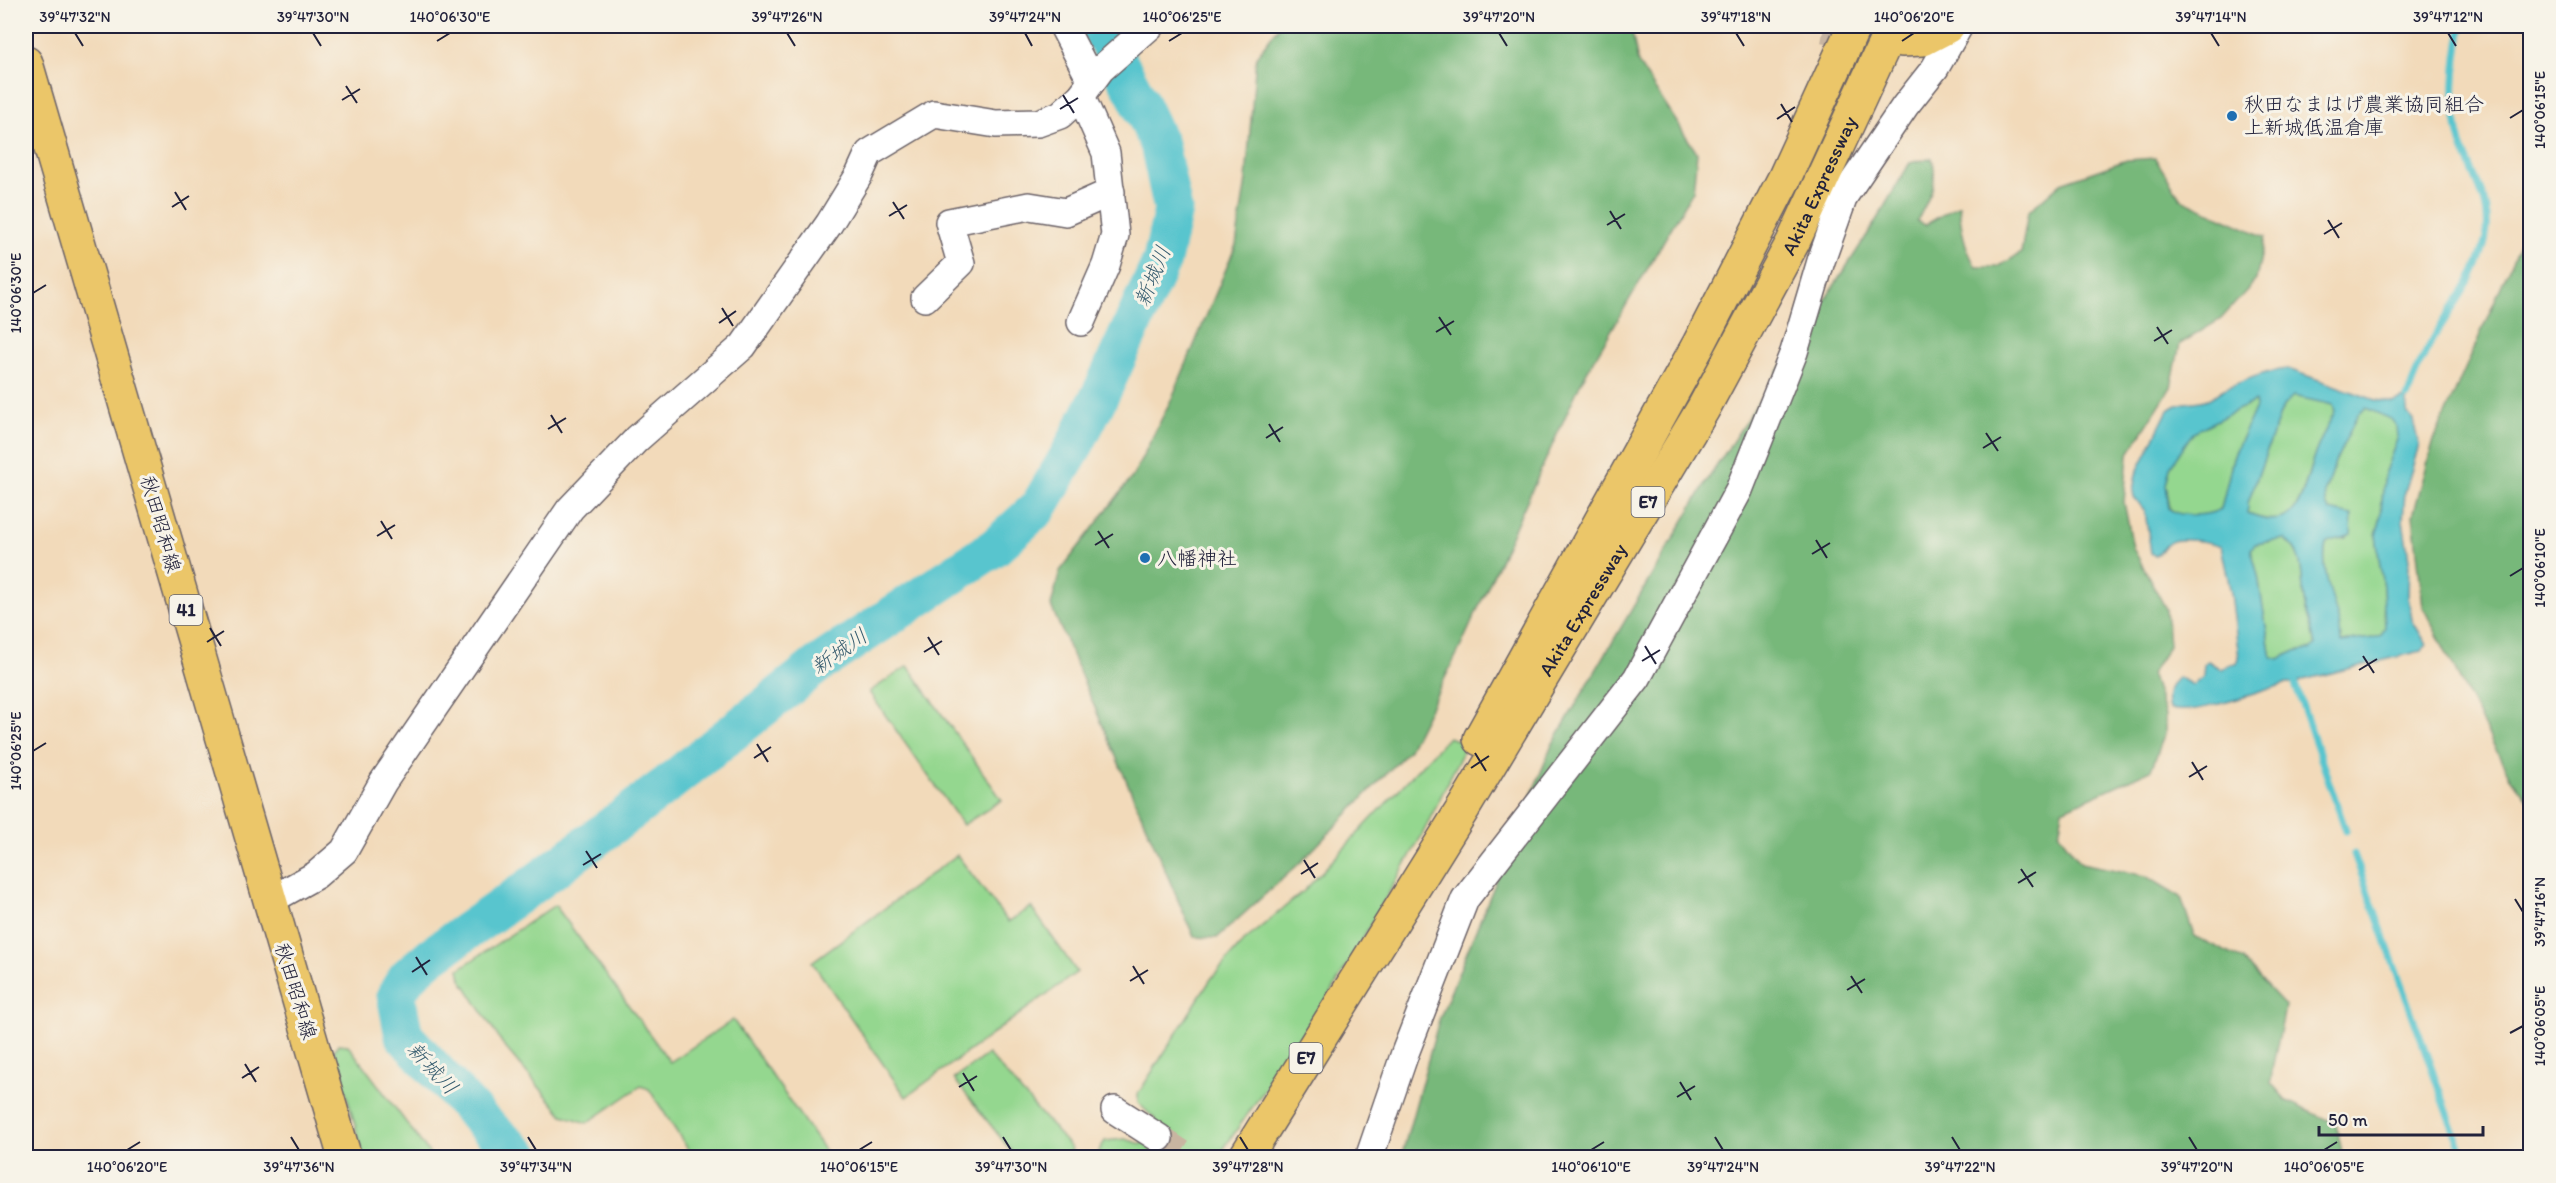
<svg xmlns="http://www.w3.org/2000/svg" width="2556" height="1183" font-family="Itim,'Klee One',sans-serif">
<style>
.green{fill:#94d78f;stroke:#5b7c65;stroke-width:1.5}
.forest{fill:#77b87a;stroke:#4c6d5a;stroke-width:1.5}
.water{fill:#58c5ce;stroke:#3d7484;stroke-width:1.5;fill-rule:evenodd}
.lines{fill:none;stroke-linecap:round;stroke-linejoin:round}
.stream{stroke:#58c5ce;stroke-width:7}
.river{stroke:#58c5ce;stroke-width:39}
.minor-tunnel{stroke:#c8b5a1;stroke-width:27;stroke-dasharray:27 14;stroke-linecap:butt}
.major-tunnel{stroke:#c8b5a1;stroke-width:33;stroke-dasharray:33 16;stroke-linecap:butt}
.minor-casing{stroke:#6b6267;stroke-width:30}
.major-casing{stroke:#6b6267;stroke-width:36}
.highway-casing{stroke:#6b6267;stroke-width:36}
.minor{stroke:#fff;stroke-width:27}
.major{stroke:#ebc669;stroke-width:33}
.highway{stroke:#ebc669;stroke-width:33}
.ticks{fill:none;stroke:#22223b;stroke-width:2}
.poi-dot{fill:#1f6fb2;stroke:#f7f3e8;stroke-width:2}
.labels{text-anchor:middle;dominant-baseline:central;stroke-width:6;stroke-linejoin:round;paint-order:stroke}
.shield{fill:#f7f3e8;stroke:#62616f;stroke-width:1.5}
.shield-label{font-size:18px;font-weight:bold;fill:#22223b}
.poi-label{font-size:20px;fill:#22223b;stroke:#f7f3e8;text-anchor:start}
.street-label{font-size:20px;fill:#22223b;stroke:#f7f3e8}
.water-label{font-size:21px;font-style:italic;fill:#355b6e;stroke:#f7f3e8}
.neatline{fill:none;stroke:#22223b;stroke-width:2}
.ticks-label{font-size:15px;text-anchor:middle;fill:#22223b}
</style>
<rect width="100%" height="100%" fill="#f7f3e8"/>
<filter id="ink" filterUnits="userSpaceOnUse"><feTurbulence type="fractalNoise" baseFrequency=".0167" numOctaves="2"/><feDisplacementMap in="SourceGraphic" scale="12" xChannelSelector="R" yChannelSelector="G"/><feConvolveMatrix kernelMatrix="1 2 1 2 8 2 1 2 1" color-interpolation-filters="sRGB"/></filter>
<filter id="wash" filterUnits="userSpaceOnUse"><feTurbulence type="fractalNoise" baseFrequency=".008" numOctaves="4" result="noise"/><feDisplacementMap in="SourceGraphic" scale="24" xChannelSelector="R" yChannelSelector="G"/><feGaussianBlur stdDeviation="1.35" result="paint"/><feColorMatrix in="noise" values="0 0 0 0 0 0 0 0 0 0 0 0 0 0 0 0 0 1.4 0 .05"/><feComposite in="paint" operator="in"/></filter>
<g filter="url(#wash)">
<rect width="100%" height="100%" fill="#f2daba"/>
<!-- green -->
<g class="green">
<path d="M 2293,395 L 2333,405 L 2335,411 C 2328,426 2319,441 2314,457 C 2300,494 2301,535 2248,514 L 2248,503 L 2283,406 Z"/>
<path d="M 2255,401 L 2256,407 L 2234,455 L 2221,509 C 2209,516 2181,518 2170,509 L 2166,484 L 2170,467 L 2193,432 Z"/>
<path d="M 2366,408 L 2391,418 L 2397,427 L 2398,437 L 2385,472 L 2380,520 L 2376,535 L 2383,587 L 2385,627 L 2381,635 L 2374,638 L 2341,642 C 2339,610 2319,576 2326,543 L 2333,539 L 2346,538 L 2345,514 L 2329,510 L 2326,504 L 2325,491 L 2335,462 L 2358,414 Z"/>
<path d="M 2285,539 C 2305,552 2301,579 2304,600 C 2306,616 2313,630 2315,647 L 2310,650 L 2293,652 L 2279,659 L 2272,657 L 2270,652 L 2258,576 L 2251,549 L 2255,544 Z"/>
<polygon points="908,666 1002,800 963,825 869,692"/>
<polygon points="1448,737 1460,741 1464,749 1421,837 1331,993 1218,1157 1095,1158 1105,1141 1125,1139 1142,1144 1155,1119 1138,1103 1138,1094 1211,979 1243,942 1305,890"/>
<polygon points="957,855 1008,922 1031,907 1077,972 906,1097 812,962"/>
<polygon points="555,905 670,1062 733,1020 827,1154 822,1158 693,1157 649,1089 641,1086 587,1123 563,1115 504,1046 461,979 459,969"/>
<polygon points="338,1044 348,1045 432,1157 364,1157 334,1051"/>
<polygon points="988,1054 1072,1149 1067,1157 1016,1157 954,1079"/>
</g>
<!-- forest -->
<g class="forest">
<polygon points="1279,26 1631,26 1638,63 1697,153 1693,191 1581,382 1460,648 1408,751 1301,862 1217,938 1194,937 1051,606 1060,571 1133,476 1172,398 1236,245 1246,180 1256,57"/>
<path d="M 1932,158 C 1939,183 1929,198 1917,221 L 1925,225 L 1959,205 C 1961,228 1964,247 1976,267 L 1998,267 L 2021,253 L 2028,212 L 2061,183 L 2127,160 L 2155,158 L 2181,199 L 2265,237 L 2256,280 L 2221,319 L 2180,344 L 2171,387 L 2128,455 L 2124,502 L 2133,548 L 2166,609 L 2169,646 L 2151,674 L 2165,715 L 2165,733 L 2151,770 L 2063,810 L 2059,834 L 2081,863 L 2146,876 L 2181,897 L 2194,936 L 2243,960 L 2285,1005 C 2282,1032 2272,1056 2271,1083 L 2287,1101 L 2336,1124 L 2343,1157 L 1401,1158 L 1439,1020 L 1552,745 L 1710,476 L 1871,229 L 1910,163 Z"/>
<polygon points="2530,220 2530,803 2509,775 2423,607 2413,515 2434,440"/>
</g>
<!-- water -->
<path class="water" d="M 2288,369 L 2375,400 L 2393,403 L 2407,397 L 2407,412 L 2413,420 L 2419,445 L 2405,492 L 2403,520 L 2409,560 L 2408,597 L 2412,620 L 2427,645 L 2421,651 L 2303,680 L 2295,684 L 2285,684 C 2261,691 2190,718 2169,708 C 2165,693 2169,689 2178,677 L 2193,685 L 2203,677 L 2204,664 L 2208,661 L 2222,670 L 2231,664 L 2237,663 L 2239,658 L 2231,593 L 2221,546 C 2211,542 2178,536 2169,543 C 2163,547 2162,553 2155,556 L 2151,553 L 2145,511 L 2134,497 L 2133,491 L 2136,474 L 2167,412 C 2180,399 2192,405 2208,399 C 2213,397 2218,392 2224,389 C 2245,380 2265,371 2288,369 ZM 2293,396 L 2333,405 L 2335,411 C 2328,426 2319,441 2314,457 C 2301,493 2301,536 2248,514 L 2248,503 L 2283,406 ZM 2255,401 L 2256,407 L 2234,455 L 2221,509 C 2209,516 2181,518 2169,509 L 2166,484 L 2170,467 L 2193,432 ZM 2366,408 L 2391,419 L 2397,427 L 2398,437 L 2385,472 L 2380,520 L 2376,535 L 2383,587 L 2385,627 L 2381,635 L 2374,638 L 2341,642 C 2340,636 2341,629 2339,623 C 2333,598 2320,569 2326,543 C 2334,538 2343,540 2351,534 L 2352,515 L 2329,510 L 2326,504 L 2325,491 L 2335,462 L 2358,414 ZM 2285,539 C 2305,552 2301,579 2304,600 C 2306,616 2313,630 2315,646 L 2310,650 L 2293,652 L 2279,659 L 2272,657 L 2270,652 L 2258,576 L 2251,549 L 2255,544 Z"/>
<g class="lines">
<!-- stream -->
<g class="stream">
<path d="M 2407,397 C 2414,377 2422,357 2433,339 C 2453,304 2483,271 2487,229 C 2490,199 2470,171 2461,143 C 2450,105 2455,64 2462,26"/>
<polyline points="2295,684 2346,831"/>
<polyline points="2354,854 2464,1158"/>
</g>
<!-- river -->
<polyline class="river" points="523,1158 484,1123 404,1036 396,995 407,977 430,957 530,887 664,787 817,665 995,547 1038,508 1072,450 1103,389 1162,260 1173,210 1159,144 1138,99 1099,26"/>
</g>
</g>
<g filter="url(#ink)">
<g class="lines">
<!-- minor-tunnel -->
<polyline class="minor-tunnel" points="1159,1138 1189,1158"/>
<!-- major-tunnel -->
<polyline class="major-tunnel" points="1824,26 1902,40"/>
<defs>
<g id="minor">
<polyline points="1063,26 1091,80"/>
<polyline points="925,298 961,263 949,222 1029,206 1066,212 1111,192"/>
<polyline points="1081,322 1106,265 1115,235 1106,153 1081,96"/>
<polyline points="269,901 316,875 344,851 383,782 570,509 637,439 743,346 829,224 859,175 869,153 934,114 996,124 1038,123 1060,115 1081,96 1101,69 1150,26"/>
<polyline points="1115,1110 1159,1138"/>
<polyline points="1369,1158 1405,1053 1465,899 1637,678 1739,490 1794,352 1821,261 1844,196 1905,106 1935,68 1959,26"/>
</g>
<g id="major">
<polyline points="1902,40 1923,39 1948,26"/>
<path d="M 26,63 C 134,428 238,793 345,1158"/>
</g>
<g id="highway">
<polyline points="1480,739 1699,344 1784,179 1854,26"/>
<path id="s1" d="M 1245,1158 L 1464,807 L 1703,409 L 1793,242 L 1893,26"/>
</g>
</defs>
<!-- minor casing -->
<use href="#minor" class="minor-casing"/>
<!-- major casing -->
<use href="#major" class="major-casing"/>
<!-- highway casing -->
<use href="#highway" class="highway-casing"/>
<!-- minor -->
<use href="#minor" class="minor"/>
<!-- major -->
<use href="#major" class="major"/>
<!-- highway -->
<use href="#highway" class="highway"/>
</g>
</g>
<!-- ticks -->
<path class="ticks" d="M 75,33 L 83,46M 313,33 L 321,46M 787,33 L 795,46M 1025,33 L 1032,46M 1499,33 L 1507,46M 1736,33 L 1744,46M 2211,33 L 2219,46M 2448,33 L 2456,46M 437,41 L 450,33M 1169,41 L 1182,33M 1902,41 L 1914,33M 346,86 L 357,103M 1063,95 L 1074,113M 342,100 L 360,89M 1781,104 L 1792,122M 1060,109 L 1078,98M 2510,118 L 2523,110M 1777,119 L 1795,107M 175,192 L 186,210M 893,202 L 904,219M 172,207 L 189,196M 1610,211 L 1621,229M 889,216 L 907,205M 2328,220 L 2339,238M 1607,225 L 1625,214M 2324,234 L 2342,223M 33,293 L 46,285M 722,308 L 733,326M 1439,317 L 1451,335M 719,323 L 736,311M 2157,327 L 2168,344M 1436,332 L 1454,321M 2154,341 L 2172,330M 551,415 L 562,433M 1269,424 L 1280,442M 548,429 L 566,418M 1986,433 L 1998,451M 1266,438 L 1283,427M 1983,448 L 2001,437M 381,521 L 392,539M 1098,531 L 1109,548M 377,536 L 395,525M 1816,540 L 1827,558M 1095,545 L 1113,534M 1812,554 L 1830,543M 2510,576 L 2523,568M 210,628 L 221,646M 928,637 L 939,655M 207,642 L 224,631M 1645,646 L 1656,664M 924,652 L 942,641M 2363,656 L 2374,673M 1642,661 L 1660,650M 2359,670 L 2377,659M 757,744 L 768,762M 33,751 L 46,743M 1475,753 L 1486,771M 754,758 L 771,747M 2192,762 L 2203,780M 1471,768 L 1489,756M 2189,777 L 2207,766M 586,851 L 597,868M 1304,860 L 1315,878M 583,865 L 601,854M 2021,869 L 2033,887M 1301,874 L 1318,863M 2018,883 L 2036,872M 2515,899 L 2523,912M 416,957 L 427,975M 1133,966 L 1144,984M 412,972 L 430,960M 1851,976 L 1862,993M 1130,981 L 1148,970M 1847,990 L 1865,979M 2510,1033 L 2523,1026M 245,1064 L 256,1082M 963,1073 L 974,1091M 242,1078 L 259,1067M 1680,1082 L 1691,1100M 959,1087 L 977,1076M 1677,1097 L 1695,1086M 291,1137 L 299,1150M 528,1137 L 536,1150M 1003,1137 L 1011,1150M 1240,1137 L 1248,1150M 1715,1137 L 1723,1150M 1952,1137 L 1960,1150M 2189,1137 L 2197,1150M 127,1150 L 140,1142M 859,1150 L 872,1142M 1591,1150 L 1604,1142M 2324,1150 L 2337,1142"/>
<!-- markers -->
<g class="poi-dot">
<circle cx="2232" cy="116" r="6"/>
<circle cx="1145" cy="558" r="6"/>
</g>
<g class="labels">
<!-- shield labels -->
<g class="shield">
<rect x="1631.5" y="487" width="33" height="30" rx="4.5"/>
<rect x="169.5" y="595" width="33" height="30" rx="4.5"/>
<rect x="1289.5" y="1043" width="33" height="30" rx="4.5"/>
</g>
<g class="shield-label">
<text x="1648" y="502">E7</text>
<text x="186" y="610">41</text>
<text x="1306" y="1058">E7</text>
</g>
<!-- poi labels -->
<g class="poi-label">
<text x="2244" y="104">秋田なまはげ農業協同組合<tspan x="2244" dy="23">上新城低温倉庫</tspan></text>
<text x="1157" y="558">八幡神社</text>
</g>
<!-- street labels -->
<g class="street-label">
<text stroke="none"><textPath href="#s1" startOffset="1130">Akita Expressway</textPath></text>
<text transform="translate(161 524) rotate(74)">秋田昭和線</text>
<text stroke="none"><textPath href="#s1" startOffset="644">Akita Expressway</textPath></text>
<text transform="translate(296 991) rotate(73)">秋田昭和線</text>
</g>
<!-- water labels -->
<g class="water-label">
<text transform="translate(1152 276) rotate(-68)">新城川</text>
<text transform="translate(839 651) rotate(-35)">新城川</text>
<text transform="translate(433 1068) rotate(47)">新城川</text>
</g>
</g>
<!-- margin -->
<rect width="2556" height="1183" fill="none" stroke="#f7f3e8" stroke-width="66"/>
<!-- scale -->
<path d="M2319 1126v9h164v-9" fill="none" stroke="#22223b" stroke-width="3"/>
<text x="2328" y="1126" font-size="18" fill="#22223b" stroke="#f7f3e8" stroke-width="4.5" paint-order="stroke">50 m</text>
<rect x="33" y="33" width="2490" height="1117" class="neatline"/>
<g class="ticks-label">
<text x="75" y="22">39°47'32"N</text>
<text x="313" y="22">39°47'30"N</text>
<text x="450" y="22">140°06'30"E</text>
<text x="787" y="22">39°47'26"N</text>
<text x="1025" y="22">39°47'24"N</text>
<text x="1182" y="22">140°06'25"E</text>
<text x="1499" y="22">39°47'20"N</text>
<text x="1736" y="22">39°47'18"N</text>
<text x="1914" y="22">140°06'20"E</text>
<text x="2211" y="22">39°47'14"N</text>
<text x="2448" y="22">39°47'12"N</text>
<text transform="translate(2540 110) rotate(-90)" y="5">140°06'15"E</text>
<text transform="translate(16 293) rotate(-90)" y="5">140°06'30"E</text>
<text transform="translate(2540 568) rotate(-90)" y="5">140°06'10"E</text>
<text transform="translate(16 751) rotate(-90)" y="5">140°06'25"E</text>
<text transform="translate(2540 912) rotate(-90)" y="5">39°47'16"N</text>
<text transform="translate(2540 1026) rotate(-90)" y="5">140°06'05"E</text>
<text x="127" y="1172">140°06'20"E</text>
<text x="299" y="1172">39°47'36"N</text>
<text x="536" y="1172">39°47'34"N</text>
<text x="859" y="1172">140°06'15"E</text>
<text x="1011" y="1172">39°47'30"N</text>
<text x="1248" y="1172">39°47'28"N</text>
<text x="1591" y="1172">140°06'10"E</text>
<text x="1723" y="1172">39°47'24"N</text>
<text x="1960" y="1172">39°47'22"N</text>
<text x="2197" y="1172">39°47'20"N</text>
<text x="2324" y="1172">140°06'05"E</text>
</g>
</svg>
